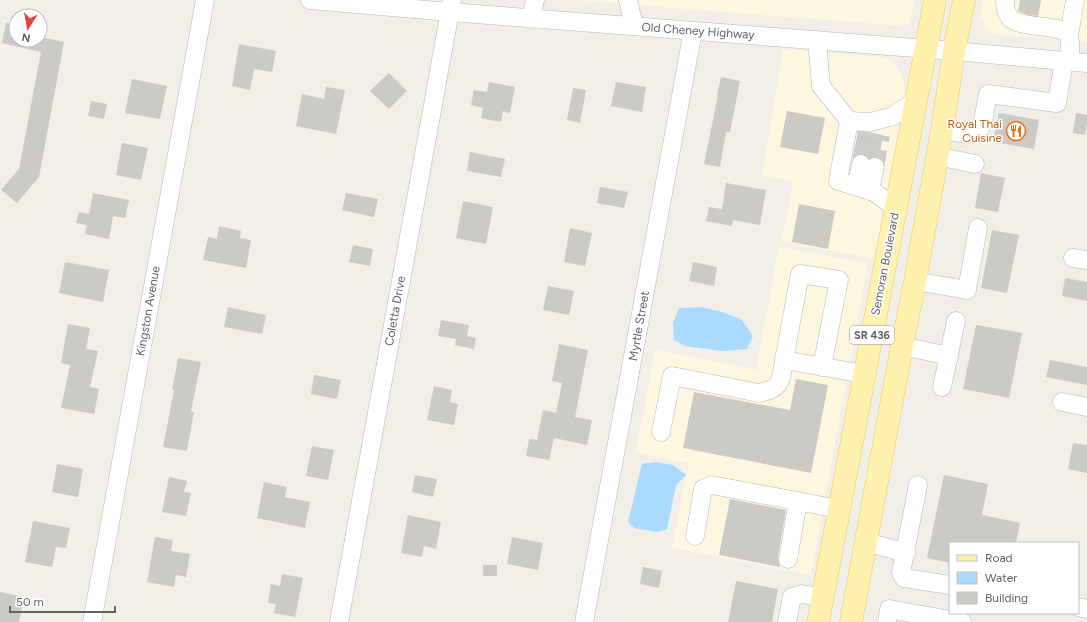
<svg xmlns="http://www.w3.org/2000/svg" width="1087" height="622" font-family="Figtree,sans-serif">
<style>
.commercial{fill:#fef7e0}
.water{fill:#aadaff}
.building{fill:#cccac5}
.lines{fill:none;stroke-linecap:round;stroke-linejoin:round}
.minor-tunnel{stroke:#ccccc8;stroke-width:18;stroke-dasharray:18 9;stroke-linecap:butt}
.minor-casing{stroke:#b5b8bc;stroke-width:19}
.major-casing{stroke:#f2c960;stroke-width:23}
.minor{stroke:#fff;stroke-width:18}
.major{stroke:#fff2af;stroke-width:22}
.labels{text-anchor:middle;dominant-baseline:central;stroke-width:3;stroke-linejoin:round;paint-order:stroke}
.shield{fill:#fff;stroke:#8f9295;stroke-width:1}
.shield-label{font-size:11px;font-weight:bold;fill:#5f6368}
.street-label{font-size:12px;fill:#5f6368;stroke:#fff}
.food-label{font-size:12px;fill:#c56008;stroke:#fff;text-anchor:end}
</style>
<rect width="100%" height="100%" fill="#f1efe8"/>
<!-- commercial -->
<g class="commercial">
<polygon points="578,0 914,0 910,22 904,26 774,16"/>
<polygon points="983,0 1087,0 1087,42 991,34 980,18"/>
<polygon points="783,49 882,57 891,61 897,67 902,77 905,87 904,100 874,259 781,241 794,182 762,175"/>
<polygon points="779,247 868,263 811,575 672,548 689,464 636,453 655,349 756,370"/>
</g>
<!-- water -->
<g class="water">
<polygon points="702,307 722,312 741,319 753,336 747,349 723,351 685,346 674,340 673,323 679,308"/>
<polygon points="655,462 673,465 686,475 676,485 667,529 657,532 634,528 628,522 642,464"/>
</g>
<!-- building -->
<g class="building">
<polygon points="1020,0 1041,0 1038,16 1026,14 1018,11"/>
<polygon points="6,23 16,25 16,40 40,40 40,37 64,42 39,177 17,203 1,190 19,169 41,52 2,43"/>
<polygon points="239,44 276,51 272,72 254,69 250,90 232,86"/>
<polygon points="389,73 407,91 389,109 370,91"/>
<polygon points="721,77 740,81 730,132 726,132 720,167 704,164 718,95 717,95"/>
<polygon points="132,79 167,86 160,119 125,113"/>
<polygon points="489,82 515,87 510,113 503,111 501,122 481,118 483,108 471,105 474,90 487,92"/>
<polygon points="616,82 646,87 642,112 611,106"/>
<polygon points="326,87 345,90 336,134 296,126 302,94 324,99"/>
<polygon points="573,88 586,90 580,123 567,120"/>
<polygon points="91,101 107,104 104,119 88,116"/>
<polygon points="787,111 825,118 818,154 780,147"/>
<polygon points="999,113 1039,120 1034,149 993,142"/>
<polygon points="1076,113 1087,115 1087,123 1085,135 1073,133"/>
<polygon points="858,132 869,132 883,135 879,158 872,157 870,158 868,156 863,154 858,154 853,157"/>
<polygon points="122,143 148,148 141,180 116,175"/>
<polygon points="470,152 505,159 501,177 467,171"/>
<polygon points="981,173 1005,178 998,212 975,208"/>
<polygon points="726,183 766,190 760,225 733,220 732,226 706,221 709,207 722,209"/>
<polygon points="600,187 628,192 624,208 597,203"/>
<polygon points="93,193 129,200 125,218 113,216 109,239 85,234 87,225 76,223 79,212 89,214"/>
<polygon points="346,193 378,199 374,217 342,210"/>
<polygon points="463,201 493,207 486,244 456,238"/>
<polygon points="799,204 835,211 828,249 792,242"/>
<polygon points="219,226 241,231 240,238 251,240 246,268 203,260 208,237 217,239"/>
<polygon points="570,228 592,233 585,266 564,262"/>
<polygon points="992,230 1019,235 1007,293 981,288"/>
<polygon points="353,245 373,249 370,266 349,262"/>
<polygon points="65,262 109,270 103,302 59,293"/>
<polygon points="693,262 717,267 714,286 689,281"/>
<polygon points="1065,278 1087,282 1087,301 1062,296"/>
<polygon points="548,286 574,291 569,315 543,310"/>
<polygon points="228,307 266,315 262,334 224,327"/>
<polygon points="441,320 469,325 467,336 476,338 474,349 455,345 456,339 438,336"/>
<polygon points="68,324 90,328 86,349 98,351 90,387 99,389 94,414 61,408 70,365 61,363"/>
<polygon points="976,325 1022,333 1009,398 963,389"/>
<polygon points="559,344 588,350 575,417 592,420 587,445 554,438 549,460 526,456 529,439 537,440 543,410 556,413 562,383 552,381"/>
<polygon points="178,358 201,362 191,411 194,412 187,451 163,447 174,390 172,390"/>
<polygon points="1050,360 1087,367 1087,385 1046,377"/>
<polygon points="314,375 341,380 337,399 311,394"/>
<polygon points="796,379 828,385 811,473 683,448 694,392 790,410"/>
<polygon points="434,386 452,390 450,402 458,404 454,425 427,420"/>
<polygon points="1073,443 1087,445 1087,473 1068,469"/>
<polygon points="312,446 334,450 328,480 306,476"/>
<polygon points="57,464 83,469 78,497 52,492"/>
<polygon points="415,475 437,479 433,497 412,492"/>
<polygon points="944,475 988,484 982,515 1020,523 1016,543 950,543 950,563 927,558"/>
<polygon points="169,477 187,481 184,492 191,493 186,516 162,512"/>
<polygon points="264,482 287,487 285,497 310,502 305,528 257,518"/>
<polygon points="730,499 786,510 778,557 780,567 719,555"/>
<polygon points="408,515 441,522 436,549 424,546 422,557 401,553"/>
<polygon points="33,521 70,528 66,548 56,547 52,567 25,562"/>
<polygon points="155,537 173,540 171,551 190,554 186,577 176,575 174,587 147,582"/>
<polygon points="512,537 543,543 538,570 507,564"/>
<rect x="483" y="565" width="14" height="11"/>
<polygon points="643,567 662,571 659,588 640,584"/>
<polygon points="282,574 303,578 295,617 274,613 276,604 268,603 271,584 280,586"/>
<polygon points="736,581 778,589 772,622 728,622"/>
<polygon points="0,592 24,597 19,622 0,622"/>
</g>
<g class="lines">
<!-- minor-tunnel -->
<g class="minor-tunnel">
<polyline points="861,164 867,132"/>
<polyline points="875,167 881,135"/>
</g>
<defs>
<g id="minor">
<polyline points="310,0 450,12 954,51 1087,63"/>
<polyline points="628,0 634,26"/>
<path d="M 1005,0 C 1005,6 1006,13 1010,18 C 1021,29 1065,24 1069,36 C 1071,44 1070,54 1070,62"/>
<polyline points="531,19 535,0"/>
<polyline points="1069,36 1075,0"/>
<polyline points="817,40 821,86 849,121 838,181 874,192 896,208"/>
<polyline points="849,121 871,122 893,116 916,100"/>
<polyline points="942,130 967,134 979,130 983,121 988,94 1057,103 1064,61"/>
<polyline points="937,156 975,164"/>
<polyline points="856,186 861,164"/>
<polyline points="870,191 875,167"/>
<polyline points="1073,258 1087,260"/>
<polyline points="915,281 967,290 978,228"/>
<polyline points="902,346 949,356"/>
<polyline points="784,360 800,274 839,280 822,367"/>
<polyline points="942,387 956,321"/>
<polyline points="1062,402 1087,407"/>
<path d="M 661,432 L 672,376 L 759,393 C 782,389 781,380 784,360 L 864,374"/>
<polyline points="918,485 901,573 904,578 950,585"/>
<polyline points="695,536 703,489 712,485 839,509"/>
<polyline points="866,542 906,553"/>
<polyline points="788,559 798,501"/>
<polyline points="1078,607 1087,609"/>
<polyline points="92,622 205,0"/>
<polyline points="339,622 452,0"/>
<polyline points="584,622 693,31"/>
<polyline points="787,622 792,597 802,594 824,598"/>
<polyline points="887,622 889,609 962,622"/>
</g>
<g id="major">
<polyline points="818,622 935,0"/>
<polyline points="851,622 902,346 915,281 942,130 954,51 964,0"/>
</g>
</defs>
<!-- minor casing -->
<use href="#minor" class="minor-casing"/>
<!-- major casing -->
<use href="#major" class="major-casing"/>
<!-- minor -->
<use href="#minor" class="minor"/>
<!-- major -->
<use href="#major" class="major"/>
</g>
<!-- icons -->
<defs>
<symbol id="restaurant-ring" viewBox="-11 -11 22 22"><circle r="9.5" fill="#fff" stroke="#e8710a" stroke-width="1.5"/><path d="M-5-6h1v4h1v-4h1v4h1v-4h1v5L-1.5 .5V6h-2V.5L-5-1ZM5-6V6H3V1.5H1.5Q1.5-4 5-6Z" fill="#e8710a"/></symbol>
</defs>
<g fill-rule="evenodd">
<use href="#restaurant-ring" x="1005" y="120" width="22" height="22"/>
</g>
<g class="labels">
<!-- shield labels -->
<rect class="shield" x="850" y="326" width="44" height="18" rx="3"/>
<g class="shield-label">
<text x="872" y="335">SR 436</text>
</g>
<!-- street labels -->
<g class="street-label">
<text transform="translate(698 31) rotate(4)">Old Cheney Highway</text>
<text transform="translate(885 264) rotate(-79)">Semoran Boulevard</text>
<text transform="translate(148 311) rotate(-80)">Kingston Avenue</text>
<text transform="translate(395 311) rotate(-80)">Coletta Drive</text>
<text transform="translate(639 326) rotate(-80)">Myrtle Street</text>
</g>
<!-- food labels -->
<g class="food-label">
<text x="1002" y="124">Royal Thai<tspan x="1002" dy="14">Cuisine</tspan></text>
</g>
</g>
<!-- legend -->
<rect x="949" y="542" width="130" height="72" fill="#ffffff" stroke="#bfc1c3"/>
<rect x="957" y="555" width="20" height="6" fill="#fff2af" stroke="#bfc1c3"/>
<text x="985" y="562" font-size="12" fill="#5f6368">Road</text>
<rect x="957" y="572" width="20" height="12" fill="#aadaff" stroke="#bfc1c3"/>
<text x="985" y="582" font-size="12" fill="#5f6368">Water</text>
<rect x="957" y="592" width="20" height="12" fill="#cccac5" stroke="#bfc1c3"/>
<text x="985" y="602" font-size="12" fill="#5f6368">Building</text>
<!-- north arrow -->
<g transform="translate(28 28) rotate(191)"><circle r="19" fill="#ffffff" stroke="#bfc1c3"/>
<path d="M0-3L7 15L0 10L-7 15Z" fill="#ea4335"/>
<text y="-6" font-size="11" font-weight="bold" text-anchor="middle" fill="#5f6368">N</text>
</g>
<!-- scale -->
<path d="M10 606v6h105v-6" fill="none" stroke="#5f6368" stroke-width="2"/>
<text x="16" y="606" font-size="12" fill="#5f6368" stroke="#ffffff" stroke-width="3" paint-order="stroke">50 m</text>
</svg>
